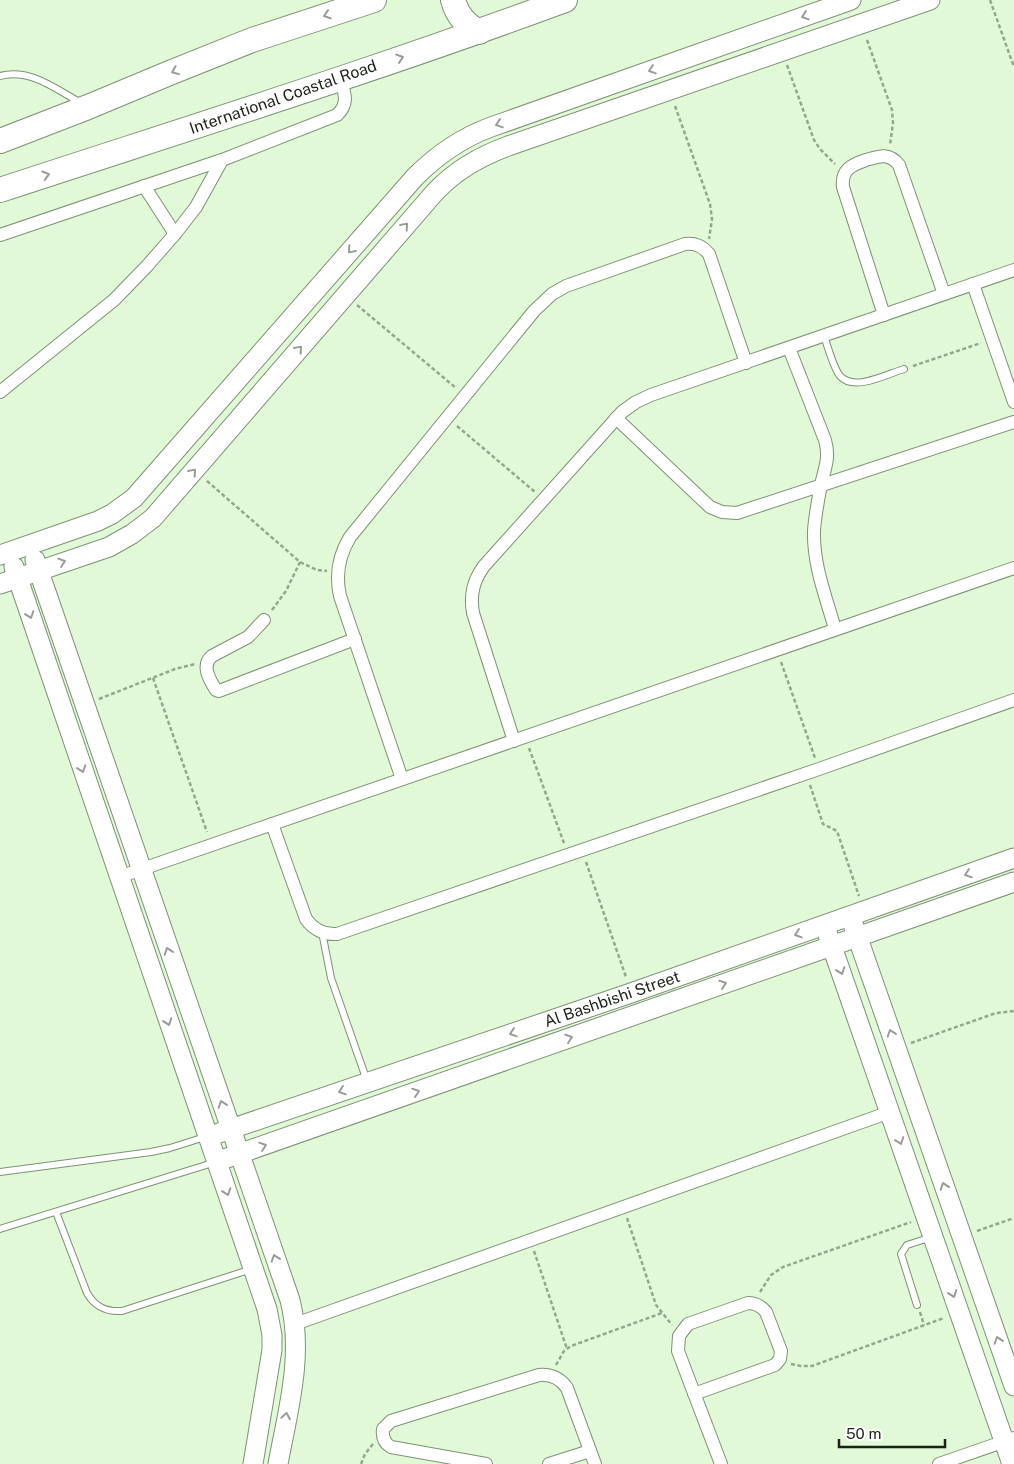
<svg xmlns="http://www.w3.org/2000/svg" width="1014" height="1464" font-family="'Public Sans',sans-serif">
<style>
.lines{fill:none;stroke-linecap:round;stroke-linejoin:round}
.lane-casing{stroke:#7d9274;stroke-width:8}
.street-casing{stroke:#7d9274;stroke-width:14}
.secondary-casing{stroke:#7d9274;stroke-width:21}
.highway-casing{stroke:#7d9274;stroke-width:26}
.path{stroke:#95a68d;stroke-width:2.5;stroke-dasharray:4 2.5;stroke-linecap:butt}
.lane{stroke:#fff;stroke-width:6}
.street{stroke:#fff;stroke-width:12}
.secondary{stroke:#fff;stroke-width:19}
.highway{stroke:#fff;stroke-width:24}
.oneway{stroke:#989c96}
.labels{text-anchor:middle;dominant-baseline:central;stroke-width:4.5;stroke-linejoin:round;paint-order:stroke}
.street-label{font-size:16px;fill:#1a2216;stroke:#fff}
</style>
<rect width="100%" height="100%" fill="#e2f9d8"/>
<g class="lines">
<defs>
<g id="lane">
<path d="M 0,76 C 30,68 56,89 81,103"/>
<path d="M 824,336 C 828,347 833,367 840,376 C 854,392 887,374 904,369"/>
<polyline points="322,932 331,978 367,1081"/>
<polyline points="0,1172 151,1152 170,1148 205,1137"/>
<path d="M 56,1212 L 87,1293 C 95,1307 106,1312 122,1311 L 252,1269"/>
<polyline points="0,1229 216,1162"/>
<polyline points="917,1305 901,1254 907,1245 932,1237"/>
</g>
<g id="street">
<polyline points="144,186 175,234"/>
<path d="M 0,235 L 222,160 L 337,115 C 350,103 344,92 340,78"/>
<polyline points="973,284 1014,402"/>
<path d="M 884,315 L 843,187 C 841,170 851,165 866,160 C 879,156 889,152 899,165 L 944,294"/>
<path d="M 789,348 L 825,440 C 830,458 825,467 821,485 C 818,500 815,516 814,531 C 813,565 826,597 835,629"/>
<polyline points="0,392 114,300 147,266 175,234 196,207 222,160"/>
<polyline points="616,418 710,507 722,512 737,513 1014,422"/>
<path d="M 264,620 L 248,637 L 212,656 C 201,665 209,679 216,690 L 219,691 L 355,639"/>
<path d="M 514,741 L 473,613 C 470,595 473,581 484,566 L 622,412 L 636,402 L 651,395 L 1014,270"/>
<path d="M 402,779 L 340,596 C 335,574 339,555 350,537 L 534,311 L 552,294 L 566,286 L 685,244 C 696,243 702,246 709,254 L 746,363"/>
<path d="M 272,824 L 306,919 C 313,929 324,935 337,934 L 819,769 L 1014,700"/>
<polyline points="119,877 1014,568"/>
<polyline points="295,1324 890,1112"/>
<path d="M 694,1394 L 775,1365 L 780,1359 L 781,1351 L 766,1312 C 761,1306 756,1303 748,1303 L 688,1324 L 679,1336 L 678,1351 L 721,1464"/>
<path d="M 486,1464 L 391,1447 C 384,1443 382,1437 383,1429 L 391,1421 L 539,1375 C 551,1374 560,1378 567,1388 L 595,1464"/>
<polyline points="549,1464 590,1451"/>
<polyline points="939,1464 1014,1438"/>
</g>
<g id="secondary">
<path d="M 0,555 L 98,521 L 112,514 L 134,498 L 415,177 C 438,154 461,138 491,127 L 851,0"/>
<path d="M 35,560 L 290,1300 C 304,1355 288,1410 278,1464"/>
<polyline points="14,567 267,1309 272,1335 272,1350 253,1464"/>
<path d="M 0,584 L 109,547 L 132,534 L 153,518 L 435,192 C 456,170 479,157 508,146 L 930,0"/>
<polyline points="853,924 1014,1386"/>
<polyline points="828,935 1012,1464"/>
<polyline points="219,1133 631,993 1014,858"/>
<polyline points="227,1158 1014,882"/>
</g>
<g id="highway">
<path d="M 453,0 C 457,15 465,24 479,32"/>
<polyline points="0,141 88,107 172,72 252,40 374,0"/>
<path d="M 0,190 C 189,128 379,69 565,0"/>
</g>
</defs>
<!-- lane casing -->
<use href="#lane" class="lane-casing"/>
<!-- street casing -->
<use href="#street" class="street-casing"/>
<!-- secondary casing -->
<use href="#secondary" class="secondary-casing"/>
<!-- highway casing -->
<use href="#highway" class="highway-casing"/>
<!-- path -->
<g class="path">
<polyline points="990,0 1014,67"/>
<polyline points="867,40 892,110 893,123 890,145"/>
<polyline points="787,65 814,140 820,149 835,164"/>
<polyline points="675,106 710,204 712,219 709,239"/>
<polyline points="357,305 456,388"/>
<polyline points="913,366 981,343"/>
<polyline points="457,426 535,492"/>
<polyline points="207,481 300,562 317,570 327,571"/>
<polyline points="272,610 286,591 300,562"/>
<polyline points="781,662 815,758"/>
<polyline points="153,678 207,832"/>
<polyline points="99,699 175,669 195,664"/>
<polyline points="529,748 564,843"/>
<polyline points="810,785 823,824 837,831 859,896"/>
<polyline points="586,862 626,977"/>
<polyline points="911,1043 996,1013 1014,1011"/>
<polyline points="627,1218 656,1305 672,1325"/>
<polyline points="977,1231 1014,1218"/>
<polyline points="534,1251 567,1349"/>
<polyline points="760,1292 771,1275 783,1267 911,1222"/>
<polyline points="920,1312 924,1325"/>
<polyline points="791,1364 801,1366 812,1366 944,1318"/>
<polyline points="556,1365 564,1351 571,1346 662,1313"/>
<polyline points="361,1464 365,1454 373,1444"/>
</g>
<!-- lane -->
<use href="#lane" class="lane"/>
<!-- street -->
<use href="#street" class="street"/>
<!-- secondary -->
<use href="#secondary" class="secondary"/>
<!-- highway -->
<use href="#highway" class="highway"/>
</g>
<!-- one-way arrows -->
<defs><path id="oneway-chevron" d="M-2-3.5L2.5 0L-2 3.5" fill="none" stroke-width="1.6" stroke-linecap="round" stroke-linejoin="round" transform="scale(1.25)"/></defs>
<g class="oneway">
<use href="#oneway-chevron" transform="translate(327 15) rotate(162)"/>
<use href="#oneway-chevron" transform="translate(805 16) rotate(161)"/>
<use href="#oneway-chevron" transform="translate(400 58) rotate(-18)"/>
<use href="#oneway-chevron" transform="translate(652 70) rotate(161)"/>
<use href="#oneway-chevron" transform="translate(175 71) rotate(158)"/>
<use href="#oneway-chevron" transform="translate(499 124) rotate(161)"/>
<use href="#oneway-chevron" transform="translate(46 175) rotate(-17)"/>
<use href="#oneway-chevron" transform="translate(405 226) rotate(-49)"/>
<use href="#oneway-chevron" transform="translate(351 250) rotate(131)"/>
<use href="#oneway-chevron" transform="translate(299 349) rotate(-49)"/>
<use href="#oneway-chevron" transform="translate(193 472) rotate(-49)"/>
<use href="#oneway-chevron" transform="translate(62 562) rotate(-19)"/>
<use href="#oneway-chevron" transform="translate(30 615) rotate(71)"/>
<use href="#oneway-chevron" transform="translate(82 769) rotate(71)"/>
<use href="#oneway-chevron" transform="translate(968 874) rotate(161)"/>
<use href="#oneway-chevron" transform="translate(798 934) rotate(161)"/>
<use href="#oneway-chevron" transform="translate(168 951) rotate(-109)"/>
<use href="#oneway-chevron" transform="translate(841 971) rotate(71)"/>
<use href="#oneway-chevron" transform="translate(723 984) rotate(-19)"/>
<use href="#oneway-chevron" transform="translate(168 1022) rotate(71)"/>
<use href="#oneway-chevron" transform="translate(513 1033) rotate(161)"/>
<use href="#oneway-chevron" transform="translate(891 1033) rotate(-109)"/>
<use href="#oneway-chevron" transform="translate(569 1038) rotate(-19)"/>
<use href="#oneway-chevron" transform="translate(342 1091) rotate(161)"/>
<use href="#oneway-chevron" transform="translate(416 1092) rotate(-19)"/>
<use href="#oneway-chevron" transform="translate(222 1104) rotate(-109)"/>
<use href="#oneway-chevron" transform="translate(900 1141) rotate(71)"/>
<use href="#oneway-chevron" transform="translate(263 1146) rotate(-19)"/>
<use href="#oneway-chevron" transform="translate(944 1186) rotate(-109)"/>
<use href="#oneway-chevron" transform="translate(227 1192) rotate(71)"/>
<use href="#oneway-chevron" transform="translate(275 1258) rotate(-109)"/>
<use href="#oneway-chevron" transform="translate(953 1294) rotate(71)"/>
<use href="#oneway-chevron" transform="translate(998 1340) rotate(-109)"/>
<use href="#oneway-chevron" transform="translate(286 1416) rotate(-80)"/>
</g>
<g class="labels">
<!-- street labels -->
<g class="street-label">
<text transform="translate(283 97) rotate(-19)">International Coastal Road</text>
<text transform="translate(612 999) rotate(-19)">Al Bashbishi Street</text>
</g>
</g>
<!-- scale -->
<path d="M839 1439v8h106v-8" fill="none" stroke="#1a2216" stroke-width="2.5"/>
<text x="846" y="1439" font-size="15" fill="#1a2216" stroke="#ffffff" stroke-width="4" paint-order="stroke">50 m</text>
</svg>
